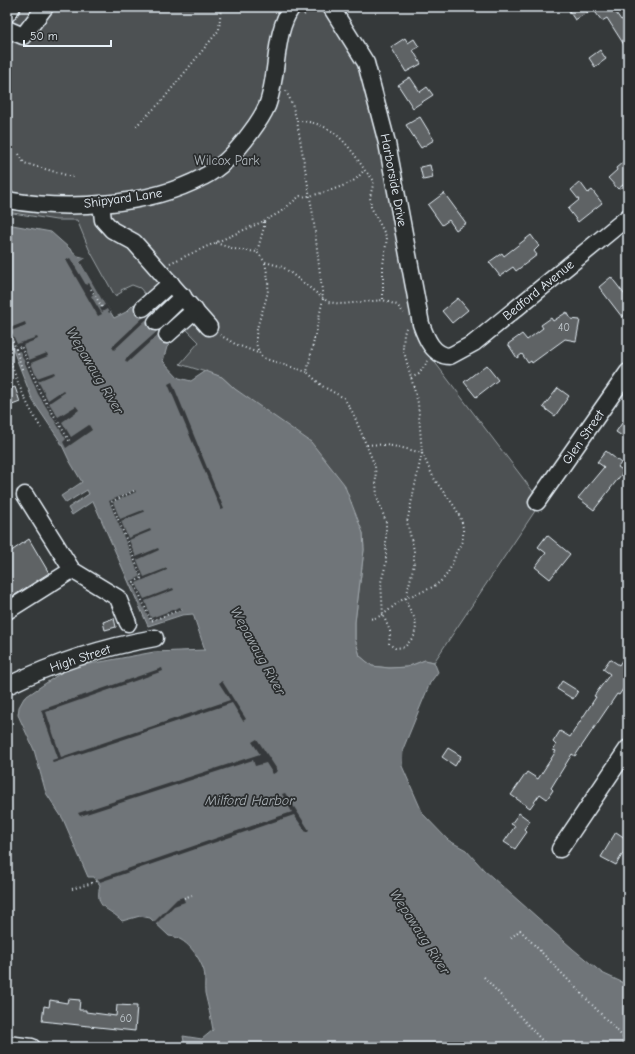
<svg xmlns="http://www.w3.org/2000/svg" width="635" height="1054" font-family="'Comic Neue',sans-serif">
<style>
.green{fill:#4d5152;stroke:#9aa1a5}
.water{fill:#707579;stroke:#a0a7ac}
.pier{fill:#35393a}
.building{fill:#5f6365;stroke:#e8f1f8}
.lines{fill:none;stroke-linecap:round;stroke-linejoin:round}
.minor-casing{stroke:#e8f1f8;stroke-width:19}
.path{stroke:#e8f1f8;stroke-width:2;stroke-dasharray:1 3;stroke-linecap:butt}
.minor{stroke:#2a2d2e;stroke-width:16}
.labels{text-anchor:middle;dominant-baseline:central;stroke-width:3.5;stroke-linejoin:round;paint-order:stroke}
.number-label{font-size:11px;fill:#c6ced3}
.park-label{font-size:13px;fill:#b2b9be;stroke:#2a2d2e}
.street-label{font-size:13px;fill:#e8f1f8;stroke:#2a2d2e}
.water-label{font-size:14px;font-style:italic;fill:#acb3b8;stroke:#2a2d2e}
</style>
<rect width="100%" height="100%" fill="#35393a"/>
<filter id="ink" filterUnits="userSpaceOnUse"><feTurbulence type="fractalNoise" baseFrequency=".025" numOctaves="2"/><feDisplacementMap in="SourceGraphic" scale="8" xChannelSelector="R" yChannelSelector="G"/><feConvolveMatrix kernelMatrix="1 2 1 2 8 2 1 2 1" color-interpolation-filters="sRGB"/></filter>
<g filter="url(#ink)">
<!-- green -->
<polygon class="green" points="7,7 322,7 348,45 360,69 383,159 424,348 541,502 434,662 425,660 407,667 389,668 372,666 360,656 355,639 355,622 364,550 363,533 235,389 222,377 180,364 199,342 149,291 145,294 140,288 132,285 121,290 122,292 115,296 89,249 77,220 56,220 7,212"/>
<!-- water -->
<path class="water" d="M 7,224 L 51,232 L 78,256 L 86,258 L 80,262 L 114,318 L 126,312 L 134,304 L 172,342 L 167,347 L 163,361 L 179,378 L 191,381 L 206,371 L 222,377 L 235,389 L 311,442 L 344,484 L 363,533 L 364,550 L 355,622 L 355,639 L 360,656 L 372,666 L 389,668 L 407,667 L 425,660 L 434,662 L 438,672 L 430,683 L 403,749 L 402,766 L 423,814 L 448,840 L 466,850 L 484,870 L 573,949 L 602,973 L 628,985 L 628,1047 L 185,1047 L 183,1036 L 202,1039 L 213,1030 C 211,1017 208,1006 205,993 C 204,986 206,978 204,971 C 199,956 186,937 169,936 L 150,918 L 140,916 L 122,921 C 109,907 94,910 100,885 L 94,877 L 88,877 L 63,819 L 46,793 L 34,750 L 18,715 L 19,707 L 24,698 L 68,668 L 154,652 L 205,650 L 193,614 L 182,615 L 148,626 L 93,501 L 72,515 L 68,508 L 89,494 L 87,490 L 66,503 L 61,496 L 82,482 L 69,460 L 60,441 L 33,401 L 7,335 Z"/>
<!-- pier -->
<g class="pier">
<polygon points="70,258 86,285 89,283 95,293 91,296 102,314 98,316 66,260"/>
<polygon points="86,258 87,260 82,262 111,312 109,313 107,309 102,312 100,308 105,305 80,262"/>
<polygon points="147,314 149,317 114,350 112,347"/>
<polygon points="7,321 10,328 25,322 26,325 11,331 17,344 37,337 38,339 23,345 29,360 47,353 48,356 31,363 37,378 54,372 55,374 38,381 48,400 63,390 64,393 49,403 58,417 76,406 79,410 62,422 71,437 89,425 92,430 66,448 63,442 66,439 38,394 20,351 16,352 7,332"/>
<polygon points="161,328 163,330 127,363 125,360"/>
<polygon points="172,382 224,509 221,510 168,384"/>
<polygon points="135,490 136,492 113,502 120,519 143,510 144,512 121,521 128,538 150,529 151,531 129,540 136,557 158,548 159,550 137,560 144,577 167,568 167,570 136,583 144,599 173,588 174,590 145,601 151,618 180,607 182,610 150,621 131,581 140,577 109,501"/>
<polygon points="162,668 163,671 46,712 61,757 230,700 219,683 222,681 246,719 243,721 232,703 53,763 52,760 58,758 41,710"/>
<polygon points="257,739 278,771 273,774 266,763 255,766 253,760 80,816 78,813 260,754 252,742"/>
<polygon points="285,793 309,830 306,832 294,815 100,882 98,879 292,812 282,794"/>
<polygon points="183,897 185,902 174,906 154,926 152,924 177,899"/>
</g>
<!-- building -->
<g class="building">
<polygon points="575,7 612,7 621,20 628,16 628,51 607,18 602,21 593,9 575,20 569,11"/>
<polygon points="405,38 408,43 414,39 419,47 413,50 421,64 406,72 391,47"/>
<polygon points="600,50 606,59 595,67 589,58"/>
<polygon points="410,77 420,92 427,87 433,95 413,108 398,85"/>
<polygon points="420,117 434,140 421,148 406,125"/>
<polygon points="628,158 628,181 618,189 608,178 617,170 616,168"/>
<polygon points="430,165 433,178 423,180 420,167"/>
<polygon points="580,182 588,193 592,190 602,203 578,222 568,209 579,200 571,190"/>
<polygon points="444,193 466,223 456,230 449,220 442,225 428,205"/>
<polygon points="531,235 539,246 534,251 537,255 516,271 513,267 500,276 489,262 502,253 504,256"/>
<polygon points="611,277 628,299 628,313 622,317 599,287"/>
<polygon points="458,298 468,310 452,323 442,311"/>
<polygon points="567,312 571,319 580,320 576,341 565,339 532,363 531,361 528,363 522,354 517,358 508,344 522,334 527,340 543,328 541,325 551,318 553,321"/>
<polygon points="486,365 498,380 476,397 464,382"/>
<polygon points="15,387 20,402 7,407 7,390"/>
<polygon points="558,388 569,396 555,416 543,407"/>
<polygon points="628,414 628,440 616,432"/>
<polygon points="606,451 621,463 618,467 624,471 594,510 578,498 604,467 597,462"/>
<polygon points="547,535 570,554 550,579 535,567 546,553 538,547"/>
<polygon points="29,539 49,573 7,600 7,554"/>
<polygon points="114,618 116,627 105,630 103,622"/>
<polygon points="628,651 628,682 619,695 617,694 575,756 572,754 551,788 553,790 547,799 540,794 530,808 511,795 527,772 538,779 556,751 553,750 556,745 553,742 560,731 570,737 596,697 594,696 610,674 603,669 610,659 619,665"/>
<polygon points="562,681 578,691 573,699 557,689"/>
<polygon points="448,748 461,756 455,766 442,757"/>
<polygon points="519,813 530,821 524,829 527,832 515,849 504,842 515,826 511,824"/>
<polygon points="616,832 628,840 628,845 616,865 601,857"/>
<polygon points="68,999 80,1000 79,1010 86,1010 86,1012 116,1016 117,1005 137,1006 135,1031 42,1021 44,1006 49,1007 50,1000 67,1003"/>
</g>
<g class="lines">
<defs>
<g id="minor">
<path d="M 331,7 L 366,63 L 387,143 L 421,324 C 426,338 433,356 450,356 L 474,343 L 628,217"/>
<polyline points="7,14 12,7"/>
<polyline points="7,29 23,36 45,7"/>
<path d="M 7,200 C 67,211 149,206 203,177 C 223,167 238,150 251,132 C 257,124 263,115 267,106 C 279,75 273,33 292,7"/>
<polyline points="102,212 103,220 112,230 134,242 209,327"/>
<polyline points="143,308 171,283"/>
<polyline points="156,322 183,296"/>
<polyline points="167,335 195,310"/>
<polyline points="25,495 72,570 118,598 128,623"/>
<polyline points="537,502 628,372"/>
<polyline points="7,611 72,570"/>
<path d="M 7,686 C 54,663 103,647 155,638"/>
<polyline points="560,849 628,748"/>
<polyline points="7,1044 32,1047"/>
</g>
</defs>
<!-- minor casing -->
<use href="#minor" class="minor-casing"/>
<!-- path -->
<g class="path">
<polyline points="304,15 311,7"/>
<polyline points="286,91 291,101 297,121 313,215 323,299 307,372 322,386 344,398 353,413 375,466 377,497 386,522 386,564 381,582 383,615 390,631 389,644 395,648 405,647 414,636 416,627 415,619 407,604 406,598 414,564 414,550 407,522 422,453 418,403 403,348 404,334 407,325"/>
<path d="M 297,121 C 330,121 347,142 364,169 C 366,173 371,176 374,181 L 370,197 L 371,207 L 387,238 L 383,265 L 383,300"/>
<polyline points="136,126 161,102 219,30 221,7"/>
<polyline points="19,154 24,163 73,177"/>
<path d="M 264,221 L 279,213 L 300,196 C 307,199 346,186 353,181 C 358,178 361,174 364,170"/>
<polyline points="216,243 234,249 257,252"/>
<polyline points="170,263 264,221 264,227 257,252 265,262 283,267 328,302 342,304 383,300 397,305 404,313"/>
<path d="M 265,263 C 267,272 269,282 268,290 C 265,312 246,338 263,358 L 307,372"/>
<polyline points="91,289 102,307"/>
<polyline points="7,326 16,349 21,346 40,392 70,442"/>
<polyline points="220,335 235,344 258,353"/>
<polyline points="16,349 23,372"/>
<path d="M 7,351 C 16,380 25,402 41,428"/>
<polyline points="411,378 419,374 428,361"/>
<path d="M 367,445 C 385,443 404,448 422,453 C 427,463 431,474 437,483 C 448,499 465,514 463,536 C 463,542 458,548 456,553 C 447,584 435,587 408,597 C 392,603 388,617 369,619"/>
<polyline points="134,491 111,502 142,578 134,582 151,621 182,609"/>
<polyline points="72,889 99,881"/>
<polyline points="184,898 192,895"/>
<polyline points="511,938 520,930 628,1042"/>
<polyline points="484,977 548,1047"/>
</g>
<!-- minor -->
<use href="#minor" class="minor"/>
</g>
</g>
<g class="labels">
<!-- number labels -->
<g class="number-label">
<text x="564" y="327">40</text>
<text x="126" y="1018">60</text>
</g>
<!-- park labels -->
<g class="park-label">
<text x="227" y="160">Wilcox Park</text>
</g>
<!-- street labels -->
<g class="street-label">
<text transform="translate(394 180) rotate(79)">Harborside Drive</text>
<text transform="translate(123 198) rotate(-8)">Shipyard Lane</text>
<text transform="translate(538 290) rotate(-39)">Bedford Avenue</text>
<text transform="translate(583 437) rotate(-55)">Glen Street</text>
<text transform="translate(80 658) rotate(-18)">High Street</text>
</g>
<!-- water labels -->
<g class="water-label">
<text transform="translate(95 371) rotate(59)">Wepawaug River</text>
<text transform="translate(258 651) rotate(61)">Wepawaug River</text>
<text x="250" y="800">Milford Harbor</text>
<text transform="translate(420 932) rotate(57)">Wepawaug River</text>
</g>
</g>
<!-- margin -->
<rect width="635" height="1054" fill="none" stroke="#2a2d2e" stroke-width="24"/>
<rect x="12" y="12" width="611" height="1030" fill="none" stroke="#e8f1f8" stroke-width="1.5" filter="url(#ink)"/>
<!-- scale -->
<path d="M24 40v6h87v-6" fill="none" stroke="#e8f1f8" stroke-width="2"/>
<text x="30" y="40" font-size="12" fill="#e8f1f8" stroke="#2a2d2e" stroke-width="3" paint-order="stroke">50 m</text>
</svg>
